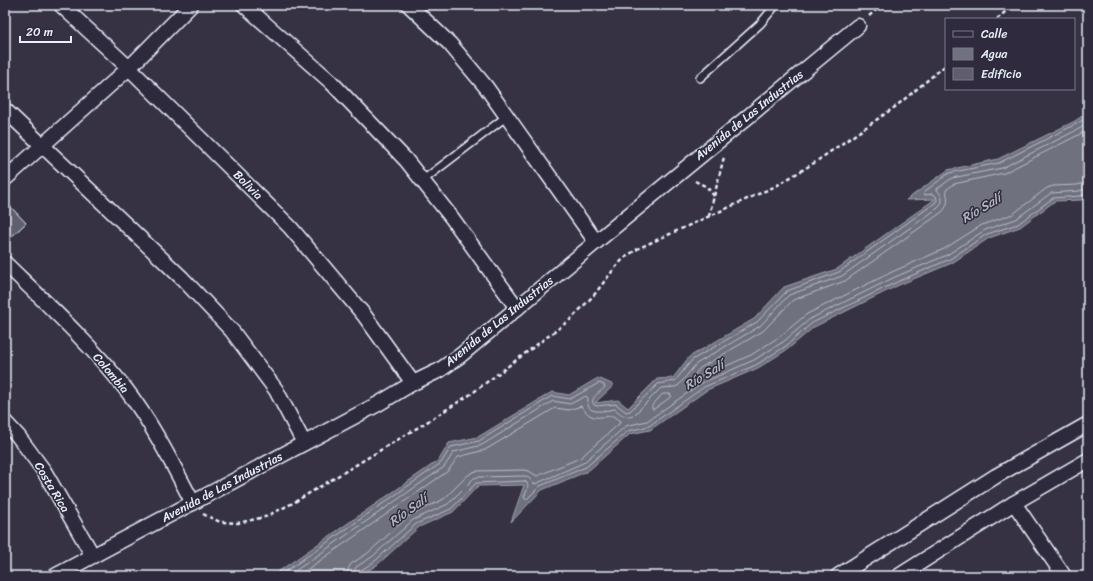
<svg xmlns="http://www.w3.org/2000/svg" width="1093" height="581" font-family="Sriracha,sans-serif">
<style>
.water{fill:#70717f;stroke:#a0a4af}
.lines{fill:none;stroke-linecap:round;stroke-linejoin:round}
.shore{stroke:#b8bec8;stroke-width:1}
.building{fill:#605e6e;stroke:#e8f1f8}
.service-casing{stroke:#e8f1f8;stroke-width:10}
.minor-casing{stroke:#e8f1f8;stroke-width:17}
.path{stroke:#e8f1f8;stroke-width:2.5;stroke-dasharray:4 3;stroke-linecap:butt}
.service{stroke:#2f2a3d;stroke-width:7}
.minor{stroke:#2f2a3d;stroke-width:14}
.labels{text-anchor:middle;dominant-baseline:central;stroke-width:3;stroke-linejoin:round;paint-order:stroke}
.street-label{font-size:12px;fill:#e8f1f8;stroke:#2f2a3d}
.water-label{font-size:13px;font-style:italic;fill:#b2b7c2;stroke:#2f2a3d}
</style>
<rect width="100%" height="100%" fill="#363244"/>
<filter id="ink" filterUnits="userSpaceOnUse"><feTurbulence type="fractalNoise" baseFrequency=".025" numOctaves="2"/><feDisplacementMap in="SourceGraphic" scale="8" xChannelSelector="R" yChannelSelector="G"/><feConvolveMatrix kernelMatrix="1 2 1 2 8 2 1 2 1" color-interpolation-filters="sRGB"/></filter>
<g filter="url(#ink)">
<!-- water -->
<polygon class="water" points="1088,112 1088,197 1081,200 1055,201 1020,227 989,238 952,263 899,285 814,327 788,349 758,368 707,390 650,430 630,434 588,471 542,490 511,522 524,485 478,486 453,512 419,527 377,565 359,576 272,576 439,460 449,443 478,437 552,392 569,395 598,378 614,385 595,403 618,400 628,408 657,379 673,378 689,357 754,319 784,287 837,269 935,199 906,200 948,170 998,159 1075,121"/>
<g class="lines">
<!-- shore -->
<g class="shore">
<path d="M 1088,130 L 1004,173 L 954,184 L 946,190 C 948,199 949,205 942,212 L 845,281 L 793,300 L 763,331 L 700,368 L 693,377 L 693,379 L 695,380 L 701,377 L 751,355 L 779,337 L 807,314 L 892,272 L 944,249 L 982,225 L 1013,214 L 1047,188 L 1053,186 L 1077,185 L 1088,182"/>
<polygon points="663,394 670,394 672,396 654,409 652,409 652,406"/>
<path d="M 279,576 L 441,463 L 451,447 L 479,441 L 552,396 L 570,399 L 599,383 L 604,385 L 605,387 C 600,393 589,397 594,405 L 597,406 L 616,404 L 626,412 L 630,411 L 658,384 L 675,381 L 692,360 L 757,322 L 787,291 L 839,272 L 935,203 L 937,200 L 936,196 L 933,194 L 925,195 L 924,192 L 949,173 L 999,163 L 1076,124 L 1088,117"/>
<path d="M 288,576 L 444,467 L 454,452 L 482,445 L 553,401 L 570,404 L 586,396 L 588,398 C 585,416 603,411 615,409 C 621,414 625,419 633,416 L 661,388 L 675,387 L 679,385 L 696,364 L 760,326 L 789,295 L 842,276 L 938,208 C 944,202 943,196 937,190 L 937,189 L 952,178 L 1002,168 L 1079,129 L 1088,123"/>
<path d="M 298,576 L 448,471 L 458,457 L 485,450 L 555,408 L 569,410 L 581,406 C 592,421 596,417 613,416 L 620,421 L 619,424 L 580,458 L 537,476 L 529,471 L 523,470 L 477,471 L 473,472 L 467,476 L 444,499 L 409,516 L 368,553 L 351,564 L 348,569 L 347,576"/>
<path d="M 353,576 L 354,571 L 356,567 L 372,557 L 413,520 L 448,504 L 474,478 L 478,477 L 524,476 C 531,477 530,482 535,484 L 583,463 L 626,426 L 647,421 L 702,383 L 754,360 L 783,342 L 810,319 L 895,277 L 947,255 L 985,230 L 1016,219 L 1051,193 L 1079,191 L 1088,188"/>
<path d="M 358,576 L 360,571 L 375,561 L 416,524 L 451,509 L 476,483 L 525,481 C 531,485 526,492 524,497 L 525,499 L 527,499 L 540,486 L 586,467 L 628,431 L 649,426 L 704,387 L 756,365 L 786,346 L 812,323 L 897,282 L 950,259 L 987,234 L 1018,224 L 1053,198 L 1080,196 L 1088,193"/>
</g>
</g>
<!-- building -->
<polygon class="building" points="7,203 26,223 5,243 5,205"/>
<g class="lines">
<defs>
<g id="service">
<polyline points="700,78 760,24 776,5"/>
<polyline points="422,181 507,116"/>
</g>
<g id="minor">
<polyline points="61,5 129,68 290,227 364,315 413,383"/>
<polyline points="244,5 331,82 406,160 452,218 517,308"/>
<polyline points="409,5 450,44 486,87 596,242"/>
<polyline points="5,110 182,278 232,331 276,390 304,443"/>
<polyline points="5,179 129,68 191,5"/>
<path d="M 5,263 C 46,303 89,343 125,388 C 152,423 172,463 193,503"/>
<polyline points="5,422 18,436 44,471 93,556"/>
<polyline points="1014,503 1064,576"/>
<polyline points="55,576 378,404 413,383 440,370 461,355 596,242 858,26"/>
<polyline points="838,576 996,476 1088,424"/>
<polyline points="899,576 1014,503 1088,460"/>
</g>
</defs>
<!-- service casing -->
<use href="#service" class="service-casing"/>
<!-- minor casing -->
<use href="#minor" class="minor-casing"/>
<!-- path -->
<g class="path">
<polyline points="869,16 882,5"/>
<polyline points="997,19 1013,5"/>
<polyline points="695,181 707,187 714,196"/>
<polyline points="709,216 724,157"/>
<polyline points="203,514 205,515 220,522 238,523 265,517 293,503 422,425 471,394 571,319 594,295 614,269 624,258 639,248 776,186 814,163 895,107 946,65"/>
</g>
<!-- service -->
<use href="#service" class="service"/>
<!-- minor -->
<use href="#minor" class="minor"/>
</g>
</g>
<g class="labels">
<!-- street labels -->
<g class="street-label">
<text transform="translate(749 115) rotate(-39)">Avenida de Las Industrias</text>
<text transform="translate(248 185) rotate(45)">Bolivia</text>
<text transform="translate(499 321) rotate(-39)">Avenida de Las Industrias</text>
<text transform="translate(111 373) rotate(50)">Colombia</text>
<text transform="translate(52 487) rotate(59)">Costa Rica</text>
<text transform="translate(222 487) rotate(-28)">Avenida de Las Industrias</text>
</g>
<!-- water labels -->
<g class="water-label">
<text transform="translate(981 208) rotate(-31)">Río Salí</text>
<text transform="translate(704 375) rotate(-31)">Río Salí</text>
<text transform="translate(408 510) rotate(-36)">Río Salí</text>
</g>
</g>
<!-- margin -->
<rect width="1093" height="581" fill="none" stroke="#2f2a3d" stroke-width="20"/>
<rect x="10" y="10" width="1073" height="561" fill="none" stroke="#e8f1f8" stroke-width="1.5" filter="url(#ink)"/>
<!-- legend -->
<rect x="945" y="18" width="130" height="72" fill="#2f2a3d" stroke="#797a88"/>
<rect x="953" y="31" width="20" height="6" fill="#2f2a3d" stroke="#797a88"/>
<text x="981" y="38" font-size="12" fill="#e8f1f8">Calle</text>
<rect x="953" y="48" width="20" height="12" fill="#70717f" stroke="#797a88"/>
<text x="981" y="58" font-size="12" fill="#e8f1f8">Agua</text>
<rect x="953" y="68" width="20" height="12" fill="#605e6e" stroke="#797a88"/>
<text x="981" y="78" font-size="12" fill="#e8f1f8">Edificio</text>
<!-- scale -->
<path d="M20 36v6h51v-6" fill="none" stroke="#e8f1f8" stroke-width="2"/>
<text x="26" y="36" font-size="12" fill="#e8f1f8" stroke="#2f2a3d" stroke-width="3" paint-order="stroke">20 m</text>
</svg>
